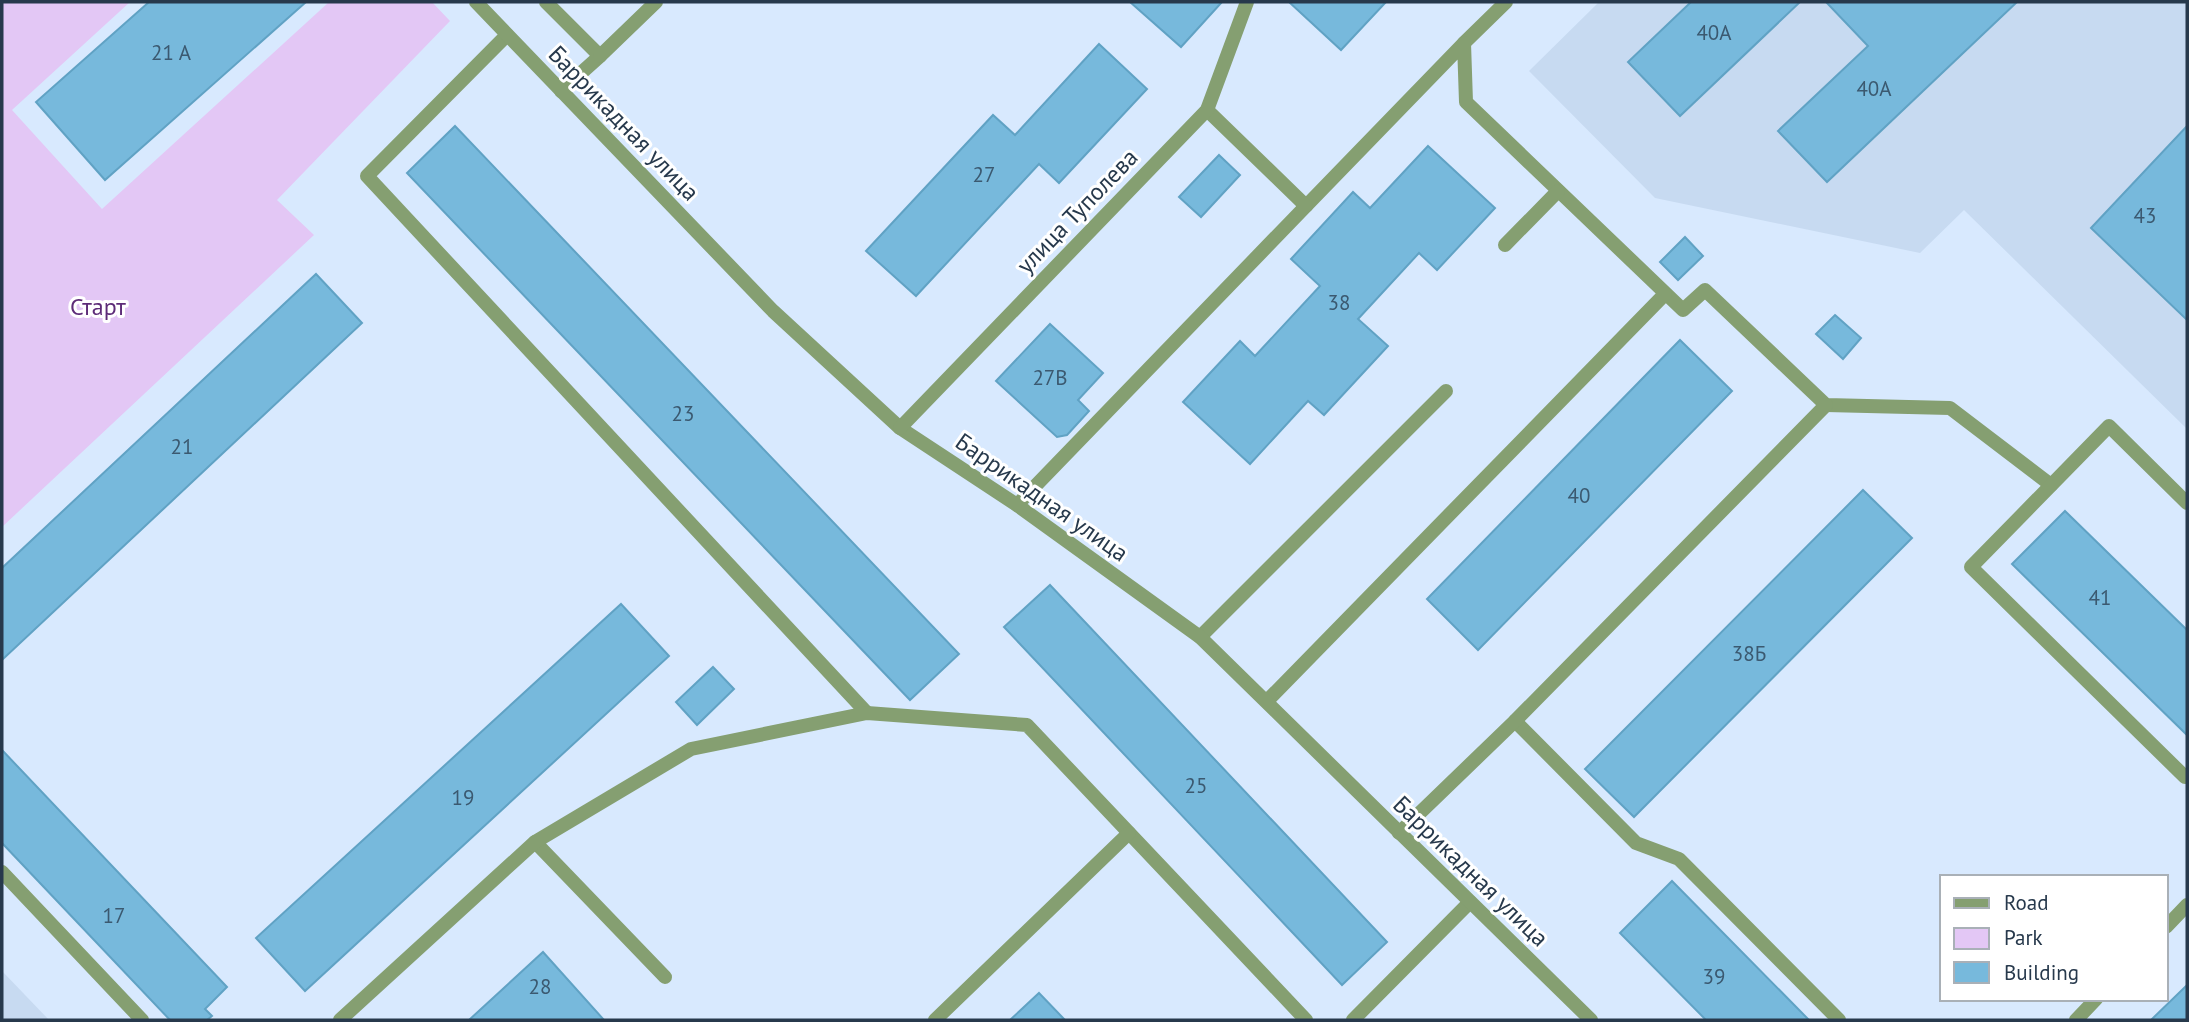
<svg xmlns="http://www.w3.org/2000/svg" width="2189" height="1022" font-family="'PT Sans',sans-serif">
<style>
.built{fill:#c7daf1}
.green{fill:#e3c7f5}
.building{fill:#77b9dc;stroke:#60a2c4;stroke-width:2}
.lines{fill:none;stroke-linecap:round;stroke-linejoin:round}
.lane{stroke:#859f71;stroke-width:14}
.street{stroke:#859f71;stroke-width:14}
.labels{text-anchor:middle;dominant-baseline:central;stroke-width:6;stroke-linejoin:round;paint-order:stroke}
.number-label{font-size:21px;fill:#3b5970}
.street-label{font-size:24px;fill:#27394c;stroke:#fff}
.park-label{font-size:24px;fill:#5d2b78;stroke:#fff}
</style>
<rect width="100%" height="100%" fill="#d8e9fe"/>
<!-- built -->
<g class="built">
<polygon points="1599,2 2187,2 2187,429 1964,210 1920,253 1655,198 1529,71"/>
<polygon points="2,971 49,1020 2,1020"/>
</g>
<!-- green -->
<polygon class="green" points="2,2 130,2 12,110 102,209 329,2 432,2 450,21 277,200 314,235 2,527"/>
<!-- building -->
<g class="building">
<polygon points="149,2 306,2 105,180 36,102"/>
<polygon points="1130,2 1222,2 1181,47"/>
<polygon points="1289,2 1386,2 1341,50"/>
<polygon points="1691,2 1800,2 1680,116 1628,62"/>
<polygon points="1826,2 2017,2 1827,182 1778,131 1868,46"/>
<polygon points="1099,44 1147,89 1059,183 1039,164 916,296 866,251 993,115 1015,135"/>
<polygon points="455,126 959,654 910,700 407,173"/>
<polygon points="2187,126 2187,320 2091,228"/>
<polygon points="1428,146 1495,208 1437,270 1419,253 1358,319 1388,346 1324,415 1308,401 1250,464 1183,402 1240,341 1255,356 1320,286 1291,259 1353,192 1370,208"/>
<polygon points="1219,155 1240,175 1201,217 1179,197"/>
<polygon points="1685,237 1703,256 1678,280 1660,262"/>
<polygon points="316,274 362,323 2,660 2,568"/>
<polygon points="1835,315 1861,338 1843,359 1816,334"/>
<polygon points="1050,324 1103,373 1078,400 1089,411 1067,435 1057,437 996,381"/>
<polygon points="1680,340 1732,391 1478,650 1427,599"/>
<polygon points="1863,490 1912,538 1634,817 1585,769"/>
<polygon points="2065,511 2187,630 2187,735 2012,564"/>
<polygon points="1050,585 1387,942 1342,985 1004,627"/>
<polygon points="621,604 669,656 305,991 256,938"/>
<polygon points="713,667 734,689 697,725 676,702"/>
<polygon points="2,750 227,987 205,1009 212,1016 207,1020 170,1020 2,843"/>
<polygon points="1672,881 1809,1020 1706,1020 1620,933"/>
<polygon points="543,952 604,1020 469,1020"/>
<polygon points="2187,985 2187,1020 2151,1020"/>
<polygon points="1039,993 1065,1020 1010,1020"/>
</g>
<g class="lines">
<!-- lane -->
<g class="lane">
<polyline points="546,2 600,56 561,91"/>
<polyline points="507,35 367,176 867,713"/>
<polyline points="1464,43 1506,2"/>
<polyline points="600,56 656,2"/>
<polyline points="1306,206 1464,43 1466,102 1683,310 1705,290 1826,405 1950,408 2051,485"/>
<polyline points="1505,245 1558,191"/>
<polyline points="1017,505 1306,206 1207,110"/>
<polyline points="1200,637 1446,391"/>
<polyline points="1267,701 1665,294"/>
<polyline points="1515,721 1636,843 1679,859 1839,1020"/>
<polyline points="2185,777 1971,567 2109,426 2187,503"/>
<polyline points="1399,833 1515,721 1826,405"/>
<polyline points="535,842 665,977"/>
<polyline points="2,872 142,1020"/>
<polyline points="2166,927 2187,905"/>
<polyline points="340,1020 535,842 691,749 867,713 1027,725 1306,1020"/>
<polyline points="935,1020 1129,833"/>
<polyline points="1353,1020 1470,902"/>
<polyline points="2076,1020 2096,999"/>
</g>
<!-- street -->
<g class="street">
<polyline points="476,2 773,311 900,428 1017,505 1200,637 1591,1020"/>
<polyline points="900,428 1207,110 1247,2"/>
</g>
</g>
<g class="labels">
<!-- number labels -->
<g class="number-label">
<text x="1714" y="32">40А</text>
<text x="171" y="52">21 А</text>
<text x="1874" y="88">40А</text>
<text x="984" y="174">27</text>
<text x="2145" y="215">43</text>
<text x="1339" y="302">38</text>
<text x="1050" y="377">27В</text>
<text x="683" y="413">23</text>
<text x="182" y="446">21</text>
<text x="1579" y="495">40</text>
<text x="2100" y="597">41</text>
<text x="1749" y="653">38Б</text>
<text x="1196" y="785">25</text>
<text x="463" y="797">19</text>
<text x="114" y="915">17</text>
<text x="1714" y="976">39</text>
<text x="540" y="986">28</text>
</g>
<!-- street labels -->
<g class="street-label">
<text transform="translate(624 123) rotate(46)">Баррикадная улица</text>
<text transform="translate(1077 211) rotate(-46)">улица Туполева</text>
<text transform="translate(1042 497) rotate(35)">Баррикадная улица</text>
<text transform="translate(1471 871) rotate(44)">Баррикадная улица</text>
</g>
<!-- park labels -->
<g class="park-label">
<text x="98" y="306">Старт</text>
</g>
</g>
<!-- border -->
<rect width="2189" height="1022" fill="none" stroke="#27394c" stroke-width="7"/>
<!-- legend -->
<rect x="1940" y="875" width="228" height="126" fill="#ffffff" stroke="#a9b0b7" stroke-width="2"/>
<rect x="1954" y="898" width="35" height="10" fill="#859f71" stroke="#a9b0b7" stroke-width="2"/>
<text x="2004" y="910" font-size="21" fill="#27394c">Road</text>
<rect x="1954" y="928" width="35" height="21" fill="#e3c7f5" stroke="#a9b0b7" stroke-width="2"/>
<text x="2004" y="945" font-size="21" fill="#27394c">Park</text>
<rect x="1954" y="962" width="35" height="21" fill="#77b9dc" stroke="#a9b0b7" stroke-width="2"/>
<text x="2004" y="980" font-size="21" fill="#27394c">Building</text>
</svg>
